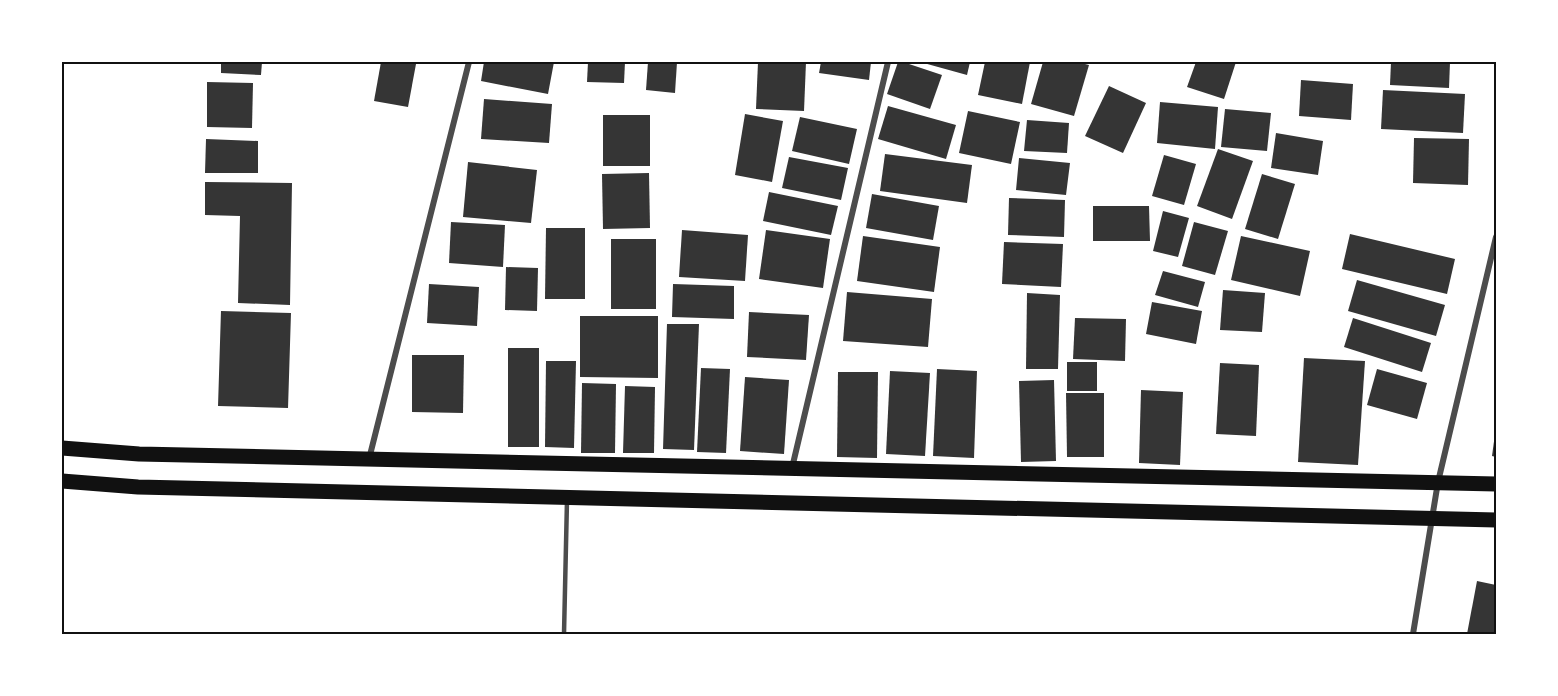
<svg xmlns="http://www.w3.org/2000/svg" width="1558" height="696" font-family="'DM Sans',sans-serif">
<style>
.building{fill:#353535}
.lines{fill:none;stroke-linecap:round;stroke-linejoin:round}
.service{stroke:#4c4c4c;stroke-width:4.5}
.minor{stroke:#4c4c4c;stroke-width:6}
.primary{stroke:#111;stroke-width:15}
.neatline{fill:none;stroke:#111;stroke-width:2}
</style>
<rect width="100%" height="100%" fill="#fff"/>
<!-- building -->
<g class="building">
<polygon points="221,62 262,62 261,75 221,73"/>
<polygon points="381,62 404,62 416,64 408,107 374,101"/>
<polygon points="484,62 554,62 548,94 481,81"/>
<polygon points="588,62 625,62 624,83 587,82"/>
<polygon points="648,62 677,62 675,93 646,90"/>
<polygon points="758,62 806,62 804,111 756,109"/>
<polygon points="821,62 871,62 869,80 819,73"/>
<polygon points="898,62 903,62 942,75 930,109 887,94"/>
<polygon points="920,62 970,62 967,75"/>
<polygon points="985,62 1030,62 1022,104 978,95"/>
<polygon points="1043,62 1077,62 1089,65 1074,116 1031,104"/>
<polygon points="1196,62 1236,62 1224,99 1187,87"/>
<polygon points="1391,62 1450,62 1449,88 1390,85"/>
<polygon points="1301,80 1353,84 1351,120 1299,116"/>
<polygon points="207,82 253,83 252,128 207,127"/>
<polygon points="1109,86 1146,103 1123,153 1085,136"/>
<polygon points="1383,90 1465,94 1463,133 1381,129"/>
<polygon points="484,99 552,104 549,143 481,139"/>
<polygon points="1160,102 1218,107 1215,149 1157,143"/>
<polygon points="888,106 956,125 946,159 878,139"/>
<polygon points="1225,109 1271,113 1267,151 1221,147"/>
<polygon points="968,111 1020,122 1011,164 959,153"/>
<polygon points="745,114 783,121 772,182 735,175"/>
<rect x="603" y="115" width="47" height="51"/>
<polygon points="800,117 857,129 849,164 792,151"/>
<polygon points="1027,120 1069,123 1067,153 1024,151"/>
<polygon points="1276,133 1323,141 1318,175 1271,168"/>
<polygon points="1414,138 1469,139 1468,185 1413,183"/>
<polygon points="206,139 258,141 258,173 205,173"/>
<polygon points="1218,149 1253,161 1232,219 1197,206"/>
<polygon points="885,154 972,165 967,203 880,191"/>
<polygon points="1164,155 1196,164 1184,205 1152,196"/>
<polygon points="789,157 848,168 841,200 782,188"/>
<polygon points="1019,158 1070,163 1066,195 1016,190"/>
<polygon points="468,162 537,170 531,223 463,217"/>
<polygon points="649,173 650,228 603,229 602,174"/>
<polygon points="1262,174 1295,184 1278,239 1245,229"/>
<polygon points="205,182 292,183 290,305 238,303 240,216 205,215"/>
<polygon points="769,192 838,206 831,235 763,221"/>
<polygon points="872,194 939,206 933,240 866,228"/>
<polygon points="1009,198 1065,200 1064,237 1008,235"/>
<polygon points="1093,206 1149,206 1150,241 1093,241"/>
<polygon points="1163,211 1189,218 1178,257 1153,251"/>
<polygon points="451,222 505,225 503,267 449,263"/>
<polygon points="1194,222 1228,231 1215,275 1182,266"/>
<polygon points="546,228 585,228 585,299 545,299"/>
<polygon points="682,230 748,235 745,281 679,277"/>
<polygon points="766,230 830,239 823,288 759,279"/>
<polygon points="1350,234 1455,259 1447,294 1342,269"/>
<polygon points="863,236 940,247 934,292 857,281"/>
<polygon points="1241,236 1310,251 1300,296 1231,280"/>
<rect x="611" y="239" width="45" height="70"/>
<polygon points="1004,242 1063,244 1061,287 1002,284"/>
<polygon points="506,267 538,268 537,311 505,310"/>
<polygon points="1163,271 1205,282 1198,307 1155,295"/>
<polygon points="1357,280 1445,305 1436,336 1348,311"/>
<polygon points="429,284 479,287 477,326 427,323"/>
<polygon points="673,284 734,286 734,319 672,317"/>
<polygon points="1223,290 1265,293 1262,332 1220,330"/>
<polygon points="847,292 932,299 928,347 843,341"/>
<polygon points="1027,293 1060,295 1058,369 1026,369"/>
<polygon points="1152,302 1202,311 1196,344 1146,334"/>
<polygon points="221,311 291,313 288,408 218,406"/>
<polygon points="749,312 809,315 806,360 747,357"/>
<polygon points="580,316 658,316 658,378 580,377"/>
<polygon points="1075,318 1126,319 1125,361 1073,359"/>
<polygon points="1353,318 1431,343 1422,372 1344,347"/>
<polygon points="667,324 699,324 694,450 663,449"/>
<rect x="508" y="348" width="31" height="99"/>
<polygon points="412,355 464,355 463,413 412,412"/>
<polygon points="1304,358 1365,361 1358,465 1298,462"/>
<polygon points="546,361 576,361 574,448 545,447"/>
<rect x="1067" y="362" width="30" height="29"/>
<polygon points="1220,363 1259,365 1256,436 1216,434"/>
<polygon points="701,368 730,369 726,453 697,452"/>
<polygon points="937,369 977,371 974,458 933,456"/>
<polygon points="1377,369 1427,383 1417,419 1367,405"/>
<polygon points="890,371 930,373 925,456 886,454"/>
<polygon points="838,372 878,372 877,458 837,457"/>
<polygon points="745,377 789,380 784,454 740,451"/>
<polygon points="1054,380 1056,461 1021,462 1019,381"/>
<polygon points="582,383 616,384 615,453 581,453"/>
<polygon points="625,386 655,387 654,453 623,453"/>
<polygon points="1141,390 1183,392 1180,465 1139,463"/>
<polygon points="1066,393 1104,393 1104,457 1067,457"/>
<polygon points="1495,434 1496,435 1496,457 1492,456"/>
<polygon points="1477,581 1496,585 1496,634 1467,634"/>
</g>
<g class="lines">
<!-- service -->
<polyline class="service" points="564,634 567,500"/>
<!-- minor -->
<g class="minor">
<polyline points="369,459 469,62"/>
<polyline points="792,468 888,62"/>
<polyline points="1413,634 1438,482 1496,237"/>
</g>
<!-- primary -->
<g class="primary">
<polyline points="62,448 139,454 1496,484"/>
<polyline points="62,481 138,487 1496,520"/>
</g>
</g>
<!-- border -->
<rect width="1558" height="696" fill="none" stroke="#ffffff" stroke-width="126"/>
<rect x="63" y="63" width="1432" height="570" class="neatline"/>
</svg>
